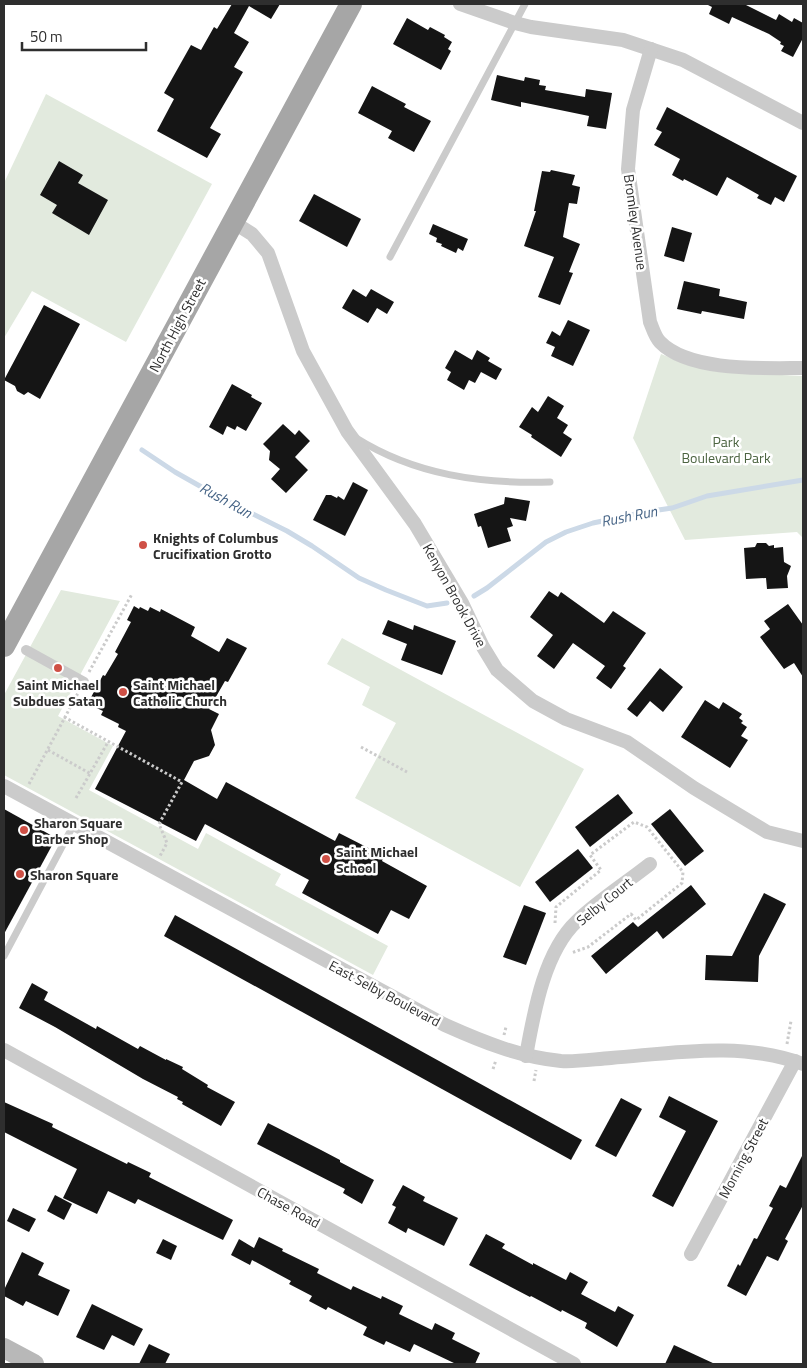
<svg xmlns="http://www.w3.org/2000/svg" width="807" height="1368" font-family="'Titillium Web',sans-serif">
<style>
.green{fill:#e2eade}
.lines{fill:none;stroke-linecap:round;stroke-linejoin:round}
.stream{stroke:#ccd9e7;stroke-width:5}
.building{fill:#151515}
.path{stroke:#cbcbcb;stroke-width:3;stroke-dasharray:2.5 2.5;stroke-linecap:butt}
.service{stroke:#cbcbcb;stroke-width:7}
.pedestrian{stroke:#cbcbcb;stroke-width:10}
.minor{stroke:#cbcbcb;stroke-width:14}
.secondary{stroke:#b8b8b8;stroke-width:20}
.primary{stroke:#a6a6a6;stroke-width:22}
.poi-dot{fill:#cf5046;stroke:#fff;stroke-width:2}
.labels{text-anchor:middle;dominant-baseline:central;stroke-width:5;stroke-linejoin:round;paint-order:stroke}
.street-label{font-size:14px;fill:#2e2e2e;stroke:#fff}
.park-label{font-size:14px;fill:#4c6441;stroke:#fff}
.poi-label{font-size:14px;font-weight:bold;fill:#2e2e2e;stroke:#fff;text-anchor:start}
.water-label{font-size:15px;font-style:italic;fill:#466486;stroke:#fff}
</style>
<rect width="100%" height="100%" fill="#fff"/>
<!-- green -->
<g class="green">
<polygon points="46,94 212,184 126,342 32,291 4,338 4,183"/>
<polygon points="661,354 688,365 740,373 803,376 803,538 797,532 685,540 633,438"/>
<polygon points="61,590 120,601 58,716 113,746 89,790 198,849 206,833 281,874 275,885 388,946 373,975 4,775 4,695"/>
<polygon points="342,638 584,769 520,887 355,798 396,723 362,705 370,687 327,664"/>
</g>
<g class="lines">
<!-- stream -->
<g class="stream">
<polyline points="142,450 175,472 221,498 287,531 312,546 359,578 386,590 427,606 447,603"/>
<polyline points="474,596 487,588 546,542 566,532 593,523 645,512 672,508 707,496 803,480"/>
</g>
</g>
<!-- building -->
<g class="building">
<polygon points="232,4 280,4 271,19 249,6 234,33 249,42 234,67 243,72 210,128 221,134 207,158 157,131 174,99 164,93 191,45 201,50 214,27 217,29"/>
<polygon points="706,4 744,4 776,20 779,14 792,22 794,18 803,23 803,38 793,57 781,51 784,46 780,44 781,42 769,34 732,17 729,24 709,14 712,7"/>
<polygon points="407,18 428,30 430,27 445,35 444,37 452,42 448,49 451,51 441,70 393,44"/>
<polygon points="497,75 524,81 525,77 540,80 539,85 546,86 545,90 585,97 586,89 612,93 606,129 587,126 589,116 521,102 521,107 491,100"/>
<polygon points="372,86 406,104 404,107 431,121 414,152 388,138 392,131 358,113"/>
<polygon points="667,107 797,176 784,202 775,197 771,205 757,198 759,195 727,177 717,196 684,179 683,181 672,175 680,159 654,145 662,132 656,129"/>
<polygon points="59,161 83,175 78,183 108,200 89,235 52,213 57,205 40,195"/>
<polygon points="551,170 575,175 572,185 580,187 577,204 569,203 563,237 580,244 569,272 573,273 560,305 538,297 554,257 524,246 536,211 534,211 542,171 550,172"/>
<polygon points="314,194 361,219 347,247 299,221"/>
<polygon points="433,224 468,239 463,251 458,248 456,253 441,246 442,244 436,242 437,238 429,234"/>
<polygon points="672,227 692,233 684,262 664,256"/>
<polygon points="684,281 720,289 719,296 747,302 744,319 702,311 701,314 677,309"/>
<polygon points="353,289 366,297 371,289 394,302 387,314 377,308 368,323 342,308"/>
<polygon points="44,305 80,324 40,399 28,392 24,395 17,391 15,386 4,380"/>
<polygon points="568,320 590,330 573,366 551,356 555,347 546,343 552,331 560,336"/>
<polygon points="455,350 472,360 477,350 490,358 488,361 502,369 496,380 481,372 475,383 469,380 464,390 447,380 451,372 445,368"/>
<polygon points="232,384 252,395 251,397 262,403 246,431 237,426 235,430 227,426 223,435 209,427"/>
<polygon points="548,396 564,406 557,418 568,425 563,433 572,439 561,457 531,437 532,435 519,427 532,407 538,412"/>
<polygon points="283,424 295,435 299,430 310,441 295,457 308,470 286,493 271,479 280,469 269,460 270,451 263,444"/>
<polygon points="353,482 368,490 345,536 313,520 326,495 331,495 337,498 338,496 344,500"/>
<polygon points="505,497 530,501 526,521 510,518 513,526 507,528 511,541 488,548 481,526 478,527 474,514 504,504"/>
<polygon points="757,543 766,543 769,546 774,545 774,548 783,547 784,562 791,566 787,576 788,588 767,589 766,578 746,579 744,548 755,547"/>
<polygon points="549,591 558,597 561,592 604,623 613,611 646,633 623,666 626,668 611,689 596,678 605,666 573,643 554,669 537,656 553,635 530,617"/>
<polygon points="788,604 803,625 803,677 794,663 784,669 760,637 770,629 764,621"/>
<polygon points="134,606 139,609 140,607 148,611 150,607 160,612 161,609 195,627 191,636 219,652 227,638 247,648 228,682 225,681 209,709 219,714 211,730 215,745 209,756 194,761 184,780 217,799 226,782 335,841 339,833 384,856 382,861 427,886 409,919 391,910 378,934 302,893 309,880 205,824 196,841 95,789 126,731 118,727 119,724 101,715 103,711 90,705 92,703 89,701 103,675 105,676 118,654 115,652 131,622 127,620"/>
<polygon points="388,620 413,630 414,625 456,641 442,675 401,660 407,644 382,634"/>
<polygon points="660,668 683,687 663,712 650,701 637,717 627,709"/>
<polygon points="705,700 719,709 723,702 742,714 739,718 743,721 741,723 747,727 741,736 748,740 730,768 681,737"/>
<polygon points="618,794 633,813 590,847 575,827"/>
<polygon points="4,809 56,838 4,934"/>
<polygon points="670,809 704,851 685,866 651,824"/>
<polygon points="578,849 593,868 550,902 535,882"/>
<polygon points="691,885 706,904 663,939 657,931 606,974 591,956 633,922 638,927"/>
<polygon points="764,893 786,904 759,956 758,982 705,980 706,955 732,956"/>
<polygon points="524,905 546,913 526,965 503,957"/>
<polygon points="175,915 582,1140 571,1160 164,936"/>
<polygon points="32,983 48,992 44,1000 96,1029 97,1026 138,1049 140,1046 166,1060 166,1059 183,1067 182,1069 208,1085 207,1087 235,1102 221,1126 182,1104 183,1102 177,1099 178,1097 143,1079 55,1027 19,1008"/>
<polygon points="669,1096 718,1121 673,1207 652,1196 686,1131 659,1117"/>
<polygon points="621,1098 642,1109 616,1157 595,1146"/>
<polygon points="4,1102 53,1124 52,1127 127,1164 128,1162 151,1173 149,1177 233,1220 223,1240 138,1199 135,1204 108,1191 97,1214 63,1198 77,1169 4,1132"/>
<polygon points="268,1123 321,1150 340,1160 340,1162 374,1180 362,1204 343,1193 345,1189 257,1144"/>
<polygon points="803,1154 803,1205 785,1239 788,1241 778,1261 767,1256 746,1296 727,1286 738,1264 740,1266 754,1238 757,1239 773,1208 769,1206 780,1185 786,1188"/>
<polygon points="403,1185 425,1197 423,1201 458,1218 444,1246 408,1228 406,1233 388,1223 396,1207 392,1205"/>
<polygon points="55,1195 72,1204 64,1220 47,1211"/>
<polygon points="13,1208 36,1219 29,1232 7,1221"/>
<polygon points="486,1234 505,1244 502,1248 533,1265 533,1263 566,1280 570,1272 588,1282 581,1294 615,1312 618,1306 634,1315 617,1347 585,1328 587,1323 562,1310 561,1312 531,1296 530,1297 469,1265"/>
<polygon points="259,1237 283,1249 282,1251 319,1269 317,1273 351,1290 353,1286 381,1299 382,1296 403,1306 399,1314 432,1330 435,1323 455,1333 452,1339 480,1353 475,1364 456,1364 414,1344 410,1352 386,1341 384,1345 363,1335 367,1327 328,1307 326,1310 309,1301 312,1296 289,1284 291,1281 252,1260 250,1265 231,1255 239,1239 254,1248"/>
<polygon points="163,1239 177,1246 171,1260 156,1253"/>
<polygon points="22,1252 44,1263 38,1275 70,1290 58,1316 26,1301 23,1306 4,1296 4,1290"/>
<polygon points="92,1304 143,1329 134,1346 112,1335 104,1350 76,1337"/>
<polygon points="149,1344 170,1354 165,1364 139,1364"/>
<polygon points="674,1345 715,1364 665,1364"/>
</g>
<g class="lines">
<!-- path -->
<g class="path">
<polyline points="89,672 132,594"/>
<polyline points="64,717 182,782 159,824 167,843 160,856"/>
<polyline points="361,747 407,772"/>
<polyline points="48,750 91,774"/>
<polyline points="29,784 78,693"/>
<polyline points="76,798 108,742"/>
<polyline points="555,923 556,907 601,870 590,855 634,822 647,827 683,872 682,883 636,920 631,914 588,947 571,953"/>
<polyline points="504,1035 506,1027"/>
<polyline points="787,1044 791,1021"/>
<polyline points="493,1069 496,1060"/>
<polyline points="534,1081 536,1070"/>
</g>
<!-- service -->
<g class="service">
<polyline points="390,257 525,4"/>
<path d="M 356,438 C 415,475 481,484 550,482"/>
<polyline points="4,956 74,824"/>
</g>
<!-- pedestrian -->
<polyline class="pedestrian" points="26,650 84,682"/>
<!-- minor -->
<g class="minor">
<polyline points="460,4 515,23 531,27 623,40 683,60 803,123"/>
<path d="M 651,49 L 633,110 L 628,169 L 650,322 C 653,329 655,337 660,342 C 689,372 764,368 803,368"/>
<polyline points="233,222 252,234 268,253 303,351 347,431 415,524 462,603 483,647 497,670 533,701 566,719 627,742 694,788 767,832 803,841"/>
<path d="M 4,786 L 445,1025 C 483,1042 520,1057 561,1061 C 577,1062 595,1059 611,1058 C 675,1053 741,1041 803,1064"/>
<polyline points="4,1050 574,1364"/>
<path d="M 526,1056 C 534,1012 544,952 577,921 C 599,900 626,883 650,864"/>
<polyline points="691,1254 795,1061"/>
</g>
<!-- secondary -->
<polyline class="secondary" points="4,1348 34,1364"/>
<!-- primary -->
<polyline class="primary" points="4,646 351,4"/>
</g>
<!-- markers -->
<g class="poi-dot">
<circle cx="143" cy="545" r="5"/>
<circle cx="58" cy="668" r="5"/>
<circle cx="123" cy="692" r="5"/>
<circle cx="24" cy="830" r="5"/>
<circle cx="326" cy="859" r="5"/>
<circle cx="20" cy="874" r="5"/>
</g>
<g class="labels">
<!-- street labels -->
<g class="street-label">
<text transform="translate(636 222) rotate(82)">Bromley Avenue</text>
<text transform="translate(177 325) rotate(-62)">North High Street</text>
<text transform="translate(455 595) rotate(61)">Kenyon Brook Drive</text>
<text transform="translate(604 901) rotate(-39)">Selby Court</text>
<text transform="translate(385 993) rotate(28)">East Selby Boulevard</text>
<text transform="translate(743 1158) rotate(-62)">Morning Street</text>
<text transform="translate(289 1207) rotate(29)">Chase Road</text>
</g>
<!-- park labels -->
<g class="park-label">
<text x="726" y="441">Park<tspan x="726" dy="16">Boulevard Park</tspan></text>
</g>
<!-- poi labels -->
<g class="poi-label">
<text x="153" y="537">Knights of Columbus<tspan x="153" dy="16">Crucifixation Grotto</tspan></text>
<text x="58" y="684" text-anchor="middle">Saint Michael<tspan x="58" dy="16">Subdues Satan</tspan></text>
<text x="133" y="684">Saint Michael<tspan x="133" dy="16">Catholic Church</tspan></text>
<text x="34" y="822">Sharon Square<tspan x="34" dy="16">Barber Shop</tspan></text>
<text x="336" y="851">Saint Michael<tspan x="336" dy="16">School</tspan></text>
<text x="30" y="874">Sharon Square</text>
</g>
<!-- water labels -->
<g class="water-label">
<text transform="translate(226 500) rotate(29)">Rush Run</text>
<text transform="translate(629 516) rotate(-11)">Rush Run</text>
</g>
</g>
<!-- border -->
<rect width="807" height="1368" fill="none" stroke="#2e2e2e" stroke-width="10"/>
<!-- scale -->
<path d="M22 42v8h124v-8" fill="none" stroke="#2e2e2e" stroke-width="2.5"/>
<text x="30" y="42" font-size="15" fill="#2e2e2e" stroke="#ffffff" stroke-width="4" paint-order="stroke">50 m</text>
</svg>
